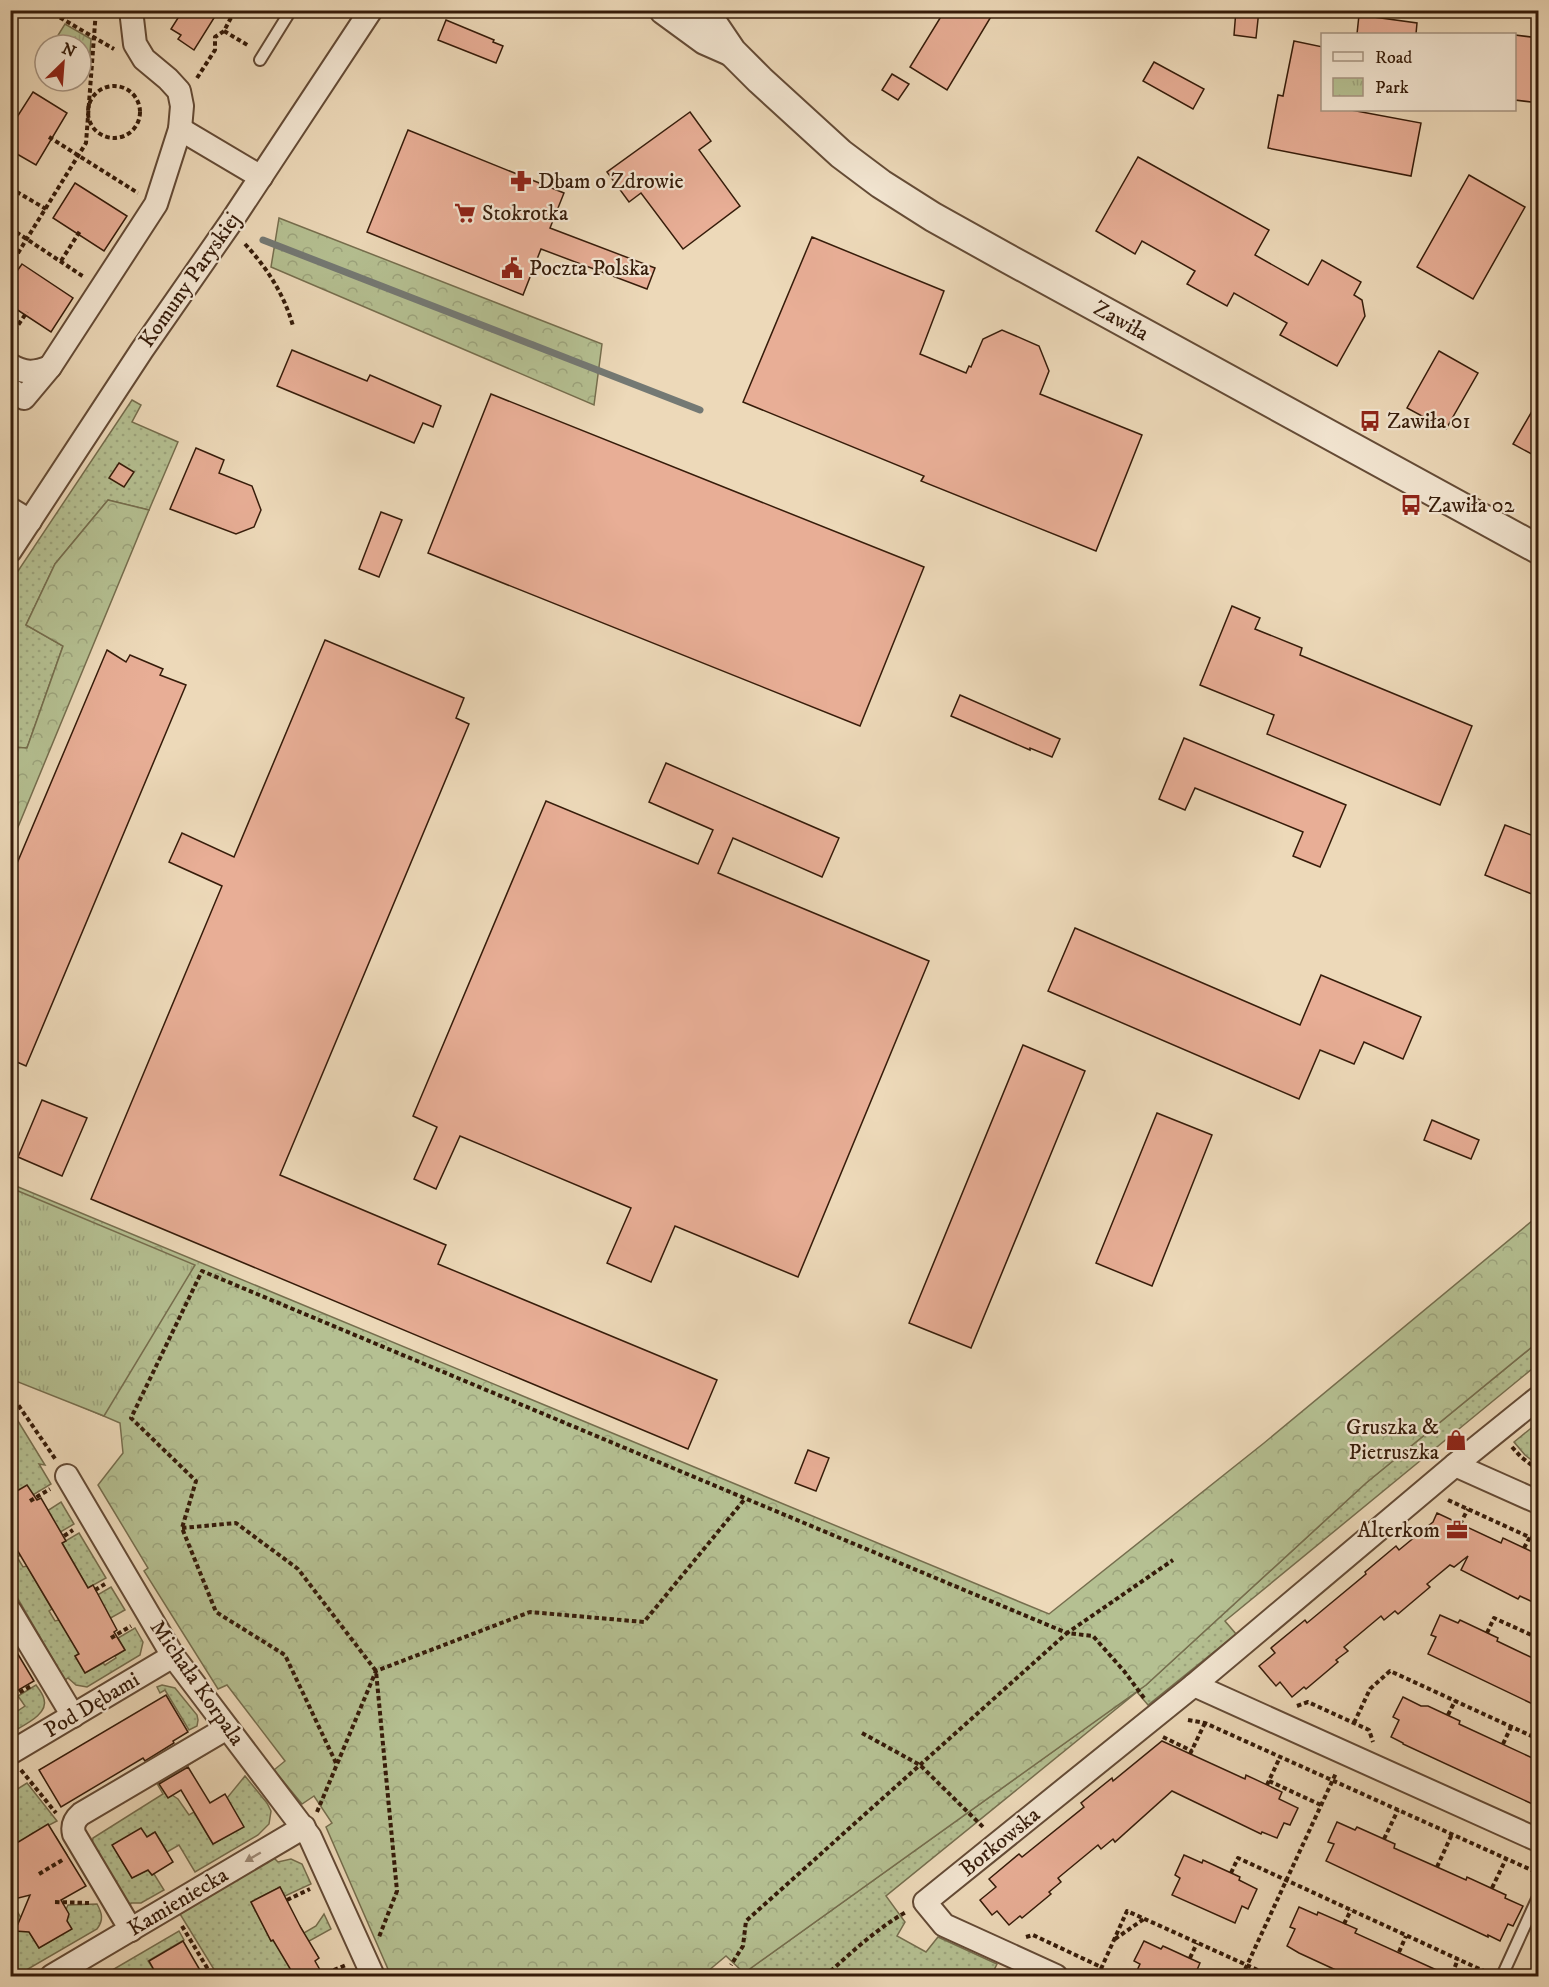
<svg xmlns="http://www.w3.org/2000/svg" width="1549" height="1987" font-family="'IM FELL DW Pica',serif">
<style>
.grass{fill:url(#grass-dots);stroke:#766e4e;stroke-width:1.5}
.forest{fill:url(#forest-crowns);stroke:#766e4e;stroke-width:1.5}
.park{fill:url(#park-tufts);stroke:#766e4e;stroke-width:1.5}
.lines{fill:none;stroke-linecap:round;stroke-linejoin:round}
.stream{stroke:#747974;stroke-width:7}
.building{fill:#e8ae96;stroke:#361c0a;stroke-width:1.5}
.service-casing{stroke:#644b36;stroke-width:14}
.minor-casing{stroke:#644b36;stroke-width:26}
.tertiary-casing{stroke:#644b36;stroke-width:32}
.path{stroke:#361c0a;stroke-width:4;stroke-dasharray:4.5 3;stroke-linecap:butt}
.service{stroke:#f3e6d2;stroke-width:10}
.minor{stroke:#f3e6d2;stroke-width:22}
.tertiary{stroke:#f3e6d2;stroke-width:28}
.oneway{fill:#9e8b78}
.labels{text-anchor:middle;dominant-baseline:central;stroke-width:4.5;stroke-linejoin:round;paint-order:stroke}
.poi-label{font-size:22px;fill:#361c0a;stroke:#f3e6d2;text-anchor:start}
.street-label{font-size:22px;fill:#361c0a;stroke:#f3e6d2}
</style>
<defs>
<pattern id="grass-dots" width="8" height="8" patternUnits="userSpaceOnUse" patternTransform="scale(1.5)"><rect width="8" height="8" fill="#b5c092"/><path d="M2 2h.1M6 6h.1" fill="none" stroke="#9ca47d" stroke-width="1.8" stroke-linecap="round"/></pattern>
<pattern id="forest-crowns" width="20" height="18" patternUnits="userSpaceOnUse" patternTransform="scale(1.5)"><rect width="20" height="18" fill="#b5c092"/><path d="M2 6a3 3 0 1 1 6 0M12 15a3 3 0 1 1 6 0" fill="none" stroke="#9ca47d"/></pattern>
<pattern id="park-tufts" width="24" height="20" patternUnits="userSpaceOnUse" patternTransform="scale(1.5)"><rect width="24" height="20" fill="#b5c092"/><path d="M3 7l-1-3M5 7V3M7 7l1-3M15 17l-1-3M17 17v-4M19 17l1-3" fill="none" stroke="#9ca47d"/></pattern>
</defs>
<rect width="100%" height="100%" fill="#edd9b9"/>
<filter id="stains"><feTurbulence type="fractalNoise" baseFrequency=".00333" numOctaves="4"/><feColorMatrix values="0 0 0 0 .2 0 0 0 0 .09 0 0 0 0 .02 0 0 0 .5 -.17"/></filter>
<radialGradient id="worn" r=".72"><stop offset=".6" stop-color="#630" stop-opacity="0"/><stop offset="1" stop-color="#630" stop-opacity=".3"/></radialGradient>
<!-- grass -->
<g class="grass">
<polygon points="132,400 141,405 132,422 178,442 149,510 108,500 55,564 26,625 63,646 27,748 11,747 10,583"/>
<polygon points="1538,1342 1538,1364 1225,1621 1236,1634 1148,1705 1137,1692 886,1896 905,1922 897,1936 926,1952 938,1937 997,1964 991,1976 748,1976 744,1973 1146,1685 1366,1483"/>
<polygon points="10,1408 45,1465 39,1464 51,1484 33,1495 18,1491 16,1488 11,1491"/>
<polygon points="1535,1425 1538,1429 1538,1435 1536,1438 1538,1442 1538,1465 1525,1455 1514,1442"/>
<polygon points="61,1502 74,1524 57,1534 44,1513"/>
<polygon points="79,1533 106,1578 88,1588 62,1543"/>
<polygon points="10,1538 21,1555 17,1557 23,1567 27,1566 52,1609 49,1611 55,1621 59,1620 83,1651 75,1656 85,1673 103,1663 105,1665 116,1658 115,1656 125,1650 118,1638 135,1628 143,1642 140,1655 87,1687 76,1685 68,1678 65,1680 11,1587"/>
<polygon points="111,1587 125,1610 107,1620 94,1597"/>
<path d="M 36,1685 C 39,1689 43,1694 44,1699 C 49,1715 21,1726 11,1733 L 11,1718 L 17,1715 L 16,1712 L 25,1706 L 18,1696 Z"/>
<polygon points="162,1685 175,1688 197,1715 198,1720 197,1726 189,1730 165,1690 160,1693 157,1687"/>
<polygon points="220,1743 221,1745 159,1783 168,1797 172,1795 178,1799 189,1815 194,1812 213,1844 243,1827 227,1798 245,1776 267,1803 271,1811 269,1824 258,1835 195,1872 179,1845 167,1852 155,1832 147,1837 113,1846 132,1878 148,1870 152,1875 154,1874 164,1890 141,1903 131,1903 130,1906 126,1903 92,1845 93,1838 163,1794 155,1780"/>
<polygon points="27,1783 57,1821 30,1835 37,1848 56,1837 67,1855 39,1871 11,1862 11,1793"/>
<polygon points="274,1858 278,1862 291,1859 302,1864 311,1884 285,1896 280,1887 251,1902 271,1941 300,1926 304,1933 316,1926 324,1914 331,1929 309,1941 293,1973 288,1976 218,1976 180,1914"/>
<path d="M 11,1900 L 22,1920 L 21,1931 L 28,1930 L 39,1948 L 71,1929 C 67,1921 63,1914 68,1905 L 97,1904 C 102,1913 104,1920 97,1929 L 16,1976 L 11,1976 Z"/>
<polygon points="179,1931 184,1940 148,1961 158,1976 102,1976"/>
</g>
<!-- forest -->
<g class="forest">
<polygon points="279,218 602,344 594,405 271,267"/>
<polygon points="108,500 149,510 11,844 11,747 27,748 63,646 26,625 55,564"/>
<polygon points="11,1184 1049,1614 1264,1443 1538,1216 1538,1342 1366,1483 1146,1685 744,1973 726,1956 702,1976 391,1976 326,1827 332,1823 314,1796 302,1804 274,1770 285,1761 227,1685 218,1689 144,1571 148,1568 98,1485 123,1453 120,1423 15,1378"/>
</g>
<!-- park -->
<g class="park">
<polygon points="65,24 91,39 89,67 81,80 81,45 52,45"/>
<polygon points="11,1188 195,1265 104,1416 13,1380 11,1376"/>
</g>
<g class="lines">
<!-- stream -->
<polyline class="stream" points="263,240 700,410"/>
</g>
<!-- building -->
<g class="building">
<polygon points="183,10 219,10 194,50 178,39 181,35 171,29"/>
<polygon points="945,10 995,10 947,90 910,67"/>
<polygon points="1236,10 1259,10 1256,38 1234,35"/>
<polygon points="1359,15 1417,23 1416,34 1357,34"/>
<polygon points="446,20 494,40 493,42 503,46 496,63 438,40"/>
<polygon points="1515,35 1539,38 1539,103 1515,100"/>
<polygon points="1294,41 1323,47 1323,110 1351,110 1421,123 1411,176 1268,148 1278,95 1283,96"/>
<polygon points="1154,62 1204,89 1193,109 1143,81"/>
<polygon points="892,74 909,84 898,100 882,90"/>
<polygon points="33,92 67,113 36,165 10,150 10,128"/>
<polygon points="690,112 711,141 699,150 740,206 683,249 641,193 629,202 607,172"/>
<polygon points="408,130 564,193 550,228 655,268 647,289 541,249 523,295 367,232"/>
<polygon points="1138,157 1269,230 1255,255 1308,285 1322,260 1361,282 1354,295 1362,300 1365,316 1337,366 1280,335 1287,323 1234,293 1227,306 1187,284 1195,271 1142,241 1135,254 1096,231"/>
<polygon points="1469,175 1525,207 1473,299 1417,267"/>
<polygon points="75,183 127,216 104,251 53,218"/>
<polygon points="812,237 944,291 920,354 966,373 969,366 971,367 983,339 1002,330 1039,346 1049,371 1040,394 1142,435 1096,551 921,481 924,476 743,402"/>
<polygon points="22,264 73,298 51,332 10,305 10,281"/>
<polygon points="292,350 367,381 370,375 441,406 433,427 423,423 414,443 277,386"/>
<polygon points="1439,351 1478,373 1446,429 1407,408"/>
<polygon points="491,394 924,567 860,726 428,553"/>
<polygon points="1539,399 1539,458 1513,444"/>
<polygon points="196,448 224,460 219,473 252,486 261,510 254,527 236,534 170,509"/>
<polygon points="119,463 134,472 124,487 109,478"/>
<polygon points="381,512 402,520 379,577 359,569"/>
<polygon points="1232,606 1260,618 1255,629 1302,648 1300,655 1472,726 1440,805 1267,734 1274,715 1200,685"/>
<polygon points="325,640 464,698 456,718 469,724 280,1175 446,1245 438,1264 717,1380 688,1449 91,1199 222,886 169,862 182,833 234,857"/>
<polygon points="107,650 126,662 130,655 163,669 160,675 186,685 26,1066 10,1059 10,880"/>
<polygon points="960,695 1060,739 1052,757 1030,748 1030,750 951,716"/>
<polygon points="1184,738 1346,805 1320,867 1293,856 1303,832 1195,788 1185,810 1159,799"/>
<polygon points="666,763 839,838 822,877 733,838 718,873 929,961 798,1277 675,1226 651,1282 607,1263 631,1208 460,1136 436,1189 414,1179 437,1127 413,1116 546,801 698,864 713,830 649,802"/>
<polygon points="1505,825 1539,838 1539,897 1485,875"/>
<polygon points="1075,928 1300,1025 1321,975 1421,1017 1403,1059 1364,1042 1354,1064 1320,1050 1299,1099 1048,991"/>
<polygon points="1023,1045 1085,1071 971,1348 909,1323"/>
<polygon points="42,1100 87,1118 62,1176 18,1157"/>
<polygon points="1157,1113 1212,1135 1152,1286 1096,1263"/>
<polygon points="1432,1120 1479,1140 1471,1159 1424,1140"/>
<polygon points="808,1450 829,1458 816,1491 795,1483"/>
<polygon points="27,1485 37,1500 41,1498 66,1541 62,1543 88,1588 93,1585 117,1630 114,1632 125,1650 85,1673 75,1656 79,1654 10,1538 10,1495"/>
<polygon points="1437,1513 1501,1543 1503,1538 1539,1555 1539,1605 1520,1596 1518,1599 1461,1570 1468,1556 1454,1567 1450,1565 1427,1584 1430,1587 1398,1614 1395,1611 1384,1620 1381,1616 1344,1647 1348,1651 1336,1660 1338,1662 1306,1689 1304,1687 1292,1697 1280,1682 1276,1686 1259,1666 1275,1653 1271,1648 1305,1620 1307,1623 1366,1574 1365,1572 1396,1546 1399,1550 1433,1522"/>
<polygon points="1440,1615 1458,1623 1460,1620 1498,1638 1497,1641 1539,1661 1539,1707 1428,1654 1436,1637 1431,1635"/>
<polygon points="10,1641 34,1681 10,1695"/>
<polygon points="166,1695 188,1732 173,1741 174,1743 145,1761 143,1758 61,1807 39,1770"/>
<polygon points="1403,1697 1421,1706 1428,1706 1460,1721 1459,1724 1539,1761 1539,1807 1403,1744 1403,1743 1391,1737 1399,1720 1393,1717"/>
<polygon points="1162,1741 1245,1779 1246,1775 1282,1792 1279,1799 1298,1808 1290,1825 1284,1823 1277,1838 1262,1832 1261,1834 1172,1791 1115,1842 1113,1839 1101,1849 1098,1845 1058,1878 1061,1882 1049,1892 1051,1894 1022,1918 1020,1916 1009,1925 997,1911 992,1915 980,1900 996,1887 989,1879 1019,1854 1022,1857 1084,1807 1081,1803 1112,1778 1113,1781"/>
<polygon points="188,1767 210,1803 225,1794 244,1827 213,1844 181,1790 168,1798 159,1784"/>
<polygon points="1337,1822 1355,1830 1357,1827 1395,1844 1394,1848 1437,1867 1466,1880 1467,1877 1506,1895 1505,1898 1523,1906 1513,1926 1508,1924 1500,1941 1488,1935 1488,1937 1326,1861 1334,1844 1328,1842"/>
<polygon points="48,1824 86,1886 61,1900 69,1914 67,1921 72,1929 39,1948 29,1932 15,1931 30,1895 10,1900 10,1847"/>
<polygon points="141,1828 147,1837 155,1832 173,1862 152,1875 148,1870 132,1878 112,1845"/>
<polygon points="1184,1855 1202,1863 1203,1860 1218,1867 1240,1877 1239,1880 1257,1889 1248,1909 1242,1906 1235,1923 1172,1895 1180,1878 1175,1875"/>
<polygon points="280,1887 301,1928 319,1958 315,1961 324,1977 295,1977 273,1940 271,1941 251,1902"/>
<polygon points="1299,1907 1317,1915 1318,1912 1357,1929 1355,1933 1452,1977 1351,1977 1299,1953 1287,1946 1295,1929 1290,1927"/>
<polygon points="183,1941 204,1977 158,1977 149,1961"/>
<polygon points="1144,1941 1161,1949 1163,1946 1200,1963 1194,1977 1134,1977 1140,1964 1134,1961"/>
</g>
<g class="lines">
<defs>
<g id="service">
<polyline points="260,60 291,10"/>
<polyline points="1502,1976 1538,1897"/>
</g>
<g id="minor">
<polyline points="180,129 261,177"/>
<path d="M 10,365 C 25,374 35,373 50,367"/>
<polyline points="10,389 24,398 50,367 156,204 180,129 182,106 179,91 168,79 144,59 135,44 131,10"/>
<polyline points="10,509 30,521"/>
<polyline points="10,551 142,350 231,222 371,10"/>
<polyline points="1455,1465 1538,1502"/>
<polyline points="67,1476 173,1656 310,1837 373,1976"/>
<polyline points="10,1611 73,1716"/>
<polyline points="1194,1685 1538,1840"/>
<polyline points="10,1753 173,1656"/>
<path d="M 131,1930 L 74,1834 C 72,1826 74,1820 81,1814 L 227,1728"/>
<polyline points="52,1976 304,1827"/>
<polyline points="1056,1976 944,1925 925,1902 1194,1685 1455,1465 1538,1398"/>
</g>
<g id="tertiary">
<polyline points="664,10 705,40 730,51"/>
<polyline points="700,10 709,18 732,52 760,80 841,154 881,184 933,217 1003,256 1538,549"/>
</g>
</defs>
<!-- service casing -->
<use href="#service" class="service-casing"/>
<!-- minor casing -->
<use href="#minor" class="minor-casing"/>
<!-- tertiary casing -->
<use href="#tertiary" class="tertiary-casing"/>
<!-- path -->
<g class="path">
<polyline points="47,10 114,49"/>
<polyline points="224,31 249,46"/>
<polyline points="197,78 215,50 215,37 224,31 235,10"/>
<circle cx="114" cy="112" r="26"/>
<polyline points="49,137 138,193"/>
<polyline points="10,188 46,209"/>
<polyline points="10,228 84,277"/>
<path d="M 245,244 C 267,268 284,294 293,326"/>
<polyline points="61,261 80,231"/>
<polyline points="10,266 86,143 96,10"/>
<polyline points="10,337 27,312"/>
<polyline points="10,1393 56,1460"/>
<polyline points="1512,1447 1521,1457 1538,1470"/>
<polyline points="1448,1500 1538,1541"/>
<polyline points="30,1501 50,1489"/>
<polyline points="1460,1524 1468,1509"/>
<polyline points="182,1528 236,1523 298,1569 376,1671 397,1891 379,1937"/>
<polyline points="64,1536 73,1530"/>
<polyline points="1524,1548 1530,1537"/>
<polyline points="95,1590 105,1584"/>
<polyline points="1487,1633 1494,1618 1538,1638"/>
<polyline points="111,1638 131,1626"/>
<polyline points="13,1696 31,1686"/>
<polyline points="1144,1698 1124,1671 1093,1636 1067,1633 1173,1560"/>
<polyline points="1297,1706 1308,1702 1369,1730 1373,1742"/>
<polyline points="1448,1715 1455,1701"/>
<polyline points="1188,1720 1205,1723 1538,1873"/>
<polyline points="1354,1723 1370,1689 1390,1671 1538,1739"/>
<polyline points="862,1733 920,1765 983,1827"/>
<polyline points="1163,1737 1192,1751"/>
<polyline points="1503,1744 1511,1727"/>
<polyline points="1190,1754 1205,1723"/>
<polyline points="336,1763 285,1655 216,1612 182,1528 196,1481 131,1418 202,1271 1067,1633 746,1921 743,1946 731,1965"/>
<polyline points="21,1770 56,1813"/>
<polyline points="1269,1781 1321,1805"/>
<polyline points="1267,1785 1280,1757"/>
<polyline points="317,1812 376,1671 530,1612 644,1622 744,1500"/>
<polyline points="1384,1839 1398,1810"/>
<polyline points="1437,1867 1452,1834"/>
<polyline points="1231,1873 1238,1858 1486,1972"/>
<polyline points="39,1874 64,1859"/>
<polyline points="1492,1888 1506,1859"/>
<polyline points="287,1900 310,1889"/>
<polyline points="55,1902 89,1903"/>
<polyline points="1344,1924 1351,1910"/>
<polyline points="182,1926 212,1976"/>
<polyline points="1026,1937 1033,1935 1101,1967"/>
<polyline points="1115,1939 1144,1919"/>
<polyline points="1399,1952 1406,1936"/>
<polyline points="1190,1958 1197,1943"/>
<polyline points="1454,1974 1453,1972 1458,1959"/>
<polyline points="320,1976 346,1965"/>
<path d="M 825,1976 C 850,1954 876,1929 906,1912"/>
<polyline points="1102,1976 1100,1971 1127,1911 1271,1976"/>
<polyline points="1242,1976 1336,1773"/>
</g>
<!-- service -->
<use href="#service" class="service"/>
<!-- minor -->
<use href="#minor" class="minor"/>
<!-- tertiary -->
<use href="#tertiary" class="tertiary"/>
</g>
<!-- one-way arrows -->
<defs><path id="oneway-solid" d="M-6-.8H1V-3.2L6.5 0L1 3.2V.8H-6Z" transform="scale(1.5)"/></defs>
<use class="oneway" href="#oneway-solid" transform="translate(253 1857) rotate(150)"/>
<!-- icons -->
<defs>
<symbol id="pharmacy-bare" viewBox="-9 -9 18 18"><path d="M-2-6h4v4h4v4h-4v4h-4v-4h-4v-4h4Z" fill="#8f2418" stroke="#f3e6d2" stroke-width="2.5" paint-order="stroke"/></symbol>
<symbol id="supermarket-bare" viewBox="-9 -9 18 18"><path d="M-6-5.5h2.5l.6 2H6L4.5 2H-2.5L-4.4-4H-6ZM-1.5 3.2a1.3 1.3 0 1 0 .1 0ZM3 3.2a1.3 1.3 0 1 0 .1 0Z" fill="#8f2418" stroke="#f3e6d2" stroke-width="2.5" paint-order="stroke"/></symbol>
<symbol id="civic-bare" viewBox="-9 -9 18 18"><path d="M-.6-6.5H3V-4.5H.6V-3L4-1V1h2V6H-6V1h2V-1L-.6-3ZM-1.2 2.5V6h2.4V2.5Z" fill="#8f2418" stroke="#f3e6d2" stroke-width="2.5" paint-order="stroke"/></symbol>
<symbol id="bus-bare" viewBox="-9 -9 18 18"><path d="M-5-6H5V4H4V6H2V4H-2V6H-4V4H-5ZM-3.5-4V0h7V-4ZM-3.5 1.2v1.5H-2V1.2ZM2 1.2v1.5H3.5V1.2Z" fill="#8f2418" stroke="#f3e6d2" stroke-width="2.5" paint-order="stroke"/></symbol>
<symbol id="shop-bare" viewBox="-9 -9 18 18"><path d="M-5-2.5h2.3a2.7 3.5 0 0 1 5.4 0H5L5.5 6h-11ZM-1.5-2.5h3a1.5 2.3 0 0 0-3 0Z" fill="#8f2418" stroke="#f3e6d2" stroke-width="2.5" paint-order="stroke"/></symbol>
<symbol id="office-bare" viewBox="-9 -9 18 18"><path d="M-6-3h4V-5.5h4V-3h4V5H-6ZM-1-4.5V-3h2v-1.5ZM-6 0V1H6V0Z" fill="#8f2418" stroke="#f3e6d2" stroke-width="2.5" paint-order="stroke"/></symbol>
</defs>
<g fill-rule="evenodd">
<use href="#pharmacy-bare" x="506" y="166" width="30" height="30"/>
<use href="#supermarket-bare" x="450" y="198" width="30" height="30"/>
<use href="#civic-bare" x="497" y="253" width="30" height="30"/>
<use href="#bus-bare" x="1355" y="406" width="30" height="30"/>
<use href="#bus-bare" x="1396" y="490" width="30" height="30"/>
<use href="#shop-bare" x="1441" y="1425" width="30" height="30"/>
<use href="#office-bare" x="1442" y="1515" width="30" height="30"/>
</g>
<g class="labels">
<!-- poi labels -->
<g class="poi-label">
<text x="538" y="181">Dbam o Zdrowie</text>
<text x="482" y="213">Stokrotka</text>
<text x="529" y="268">Poczta Polska</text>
<text x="1387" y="421">Zawiła 01</text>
<text x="1428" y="505">Zawiła 02</text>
<text x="1439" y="1427" text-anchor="end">Gruszka &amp;<tspan x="1439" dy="25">Pietruszka</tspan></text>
<text x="1440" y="1530" text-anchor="end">Alterkom</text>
</g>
<!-- street labels -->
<g class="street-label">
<text transform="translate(190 280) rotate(-55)">Komuny Paryskiej</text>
<text transform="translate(1121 321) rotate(29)">Zawiła</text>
<text transform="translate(197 1683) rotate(55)">Michała Korpala</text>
<text transform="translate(92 1705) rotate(-31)">Pod Dębami</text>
<text transform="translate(1000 1842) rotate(-39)">Borkowska</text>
<text transform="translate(178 1902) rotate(-31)">Kamieniecka</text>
</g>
</g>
<!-- margin -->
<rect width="1549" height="1987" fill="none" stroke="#edd9b9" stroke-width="36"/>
<rect x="12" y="12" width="1525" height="1963" fill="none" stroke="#361c0a" stroke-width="3"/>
<rect x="18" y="18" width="1513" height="1951" fill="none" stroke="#361c0a" stroke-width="1.5"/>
<!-- legend -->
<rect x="1321" y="33" width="195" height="78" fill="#f3e6d2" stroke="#a79582" stroke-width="1.5"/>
<rect x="1333" y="52" width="30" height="9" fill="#f3e6d2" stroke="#a79582" stroke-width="1.5"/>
<text x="1375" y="63" font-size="18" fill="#361c0a">Road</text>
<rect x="1333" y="78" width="30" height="18" fill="url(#park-tufts)" stroke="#a79582" stroke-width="1.5"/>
<text x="1375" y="93" font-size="18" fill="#361c0a">Park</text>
<!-- north arrow -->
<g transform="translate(63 63) rotate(25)"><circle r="28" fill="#f3e6d2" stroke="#a79582" stroke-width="1.5"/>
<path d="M0-4.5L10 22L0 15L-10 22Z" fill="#8f2418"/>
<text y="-9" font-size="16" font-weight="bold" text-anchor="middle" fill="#361c0a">N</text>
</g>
<rect width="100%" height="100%" filter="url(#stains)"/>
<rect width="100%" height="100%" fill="url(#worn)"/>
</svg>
